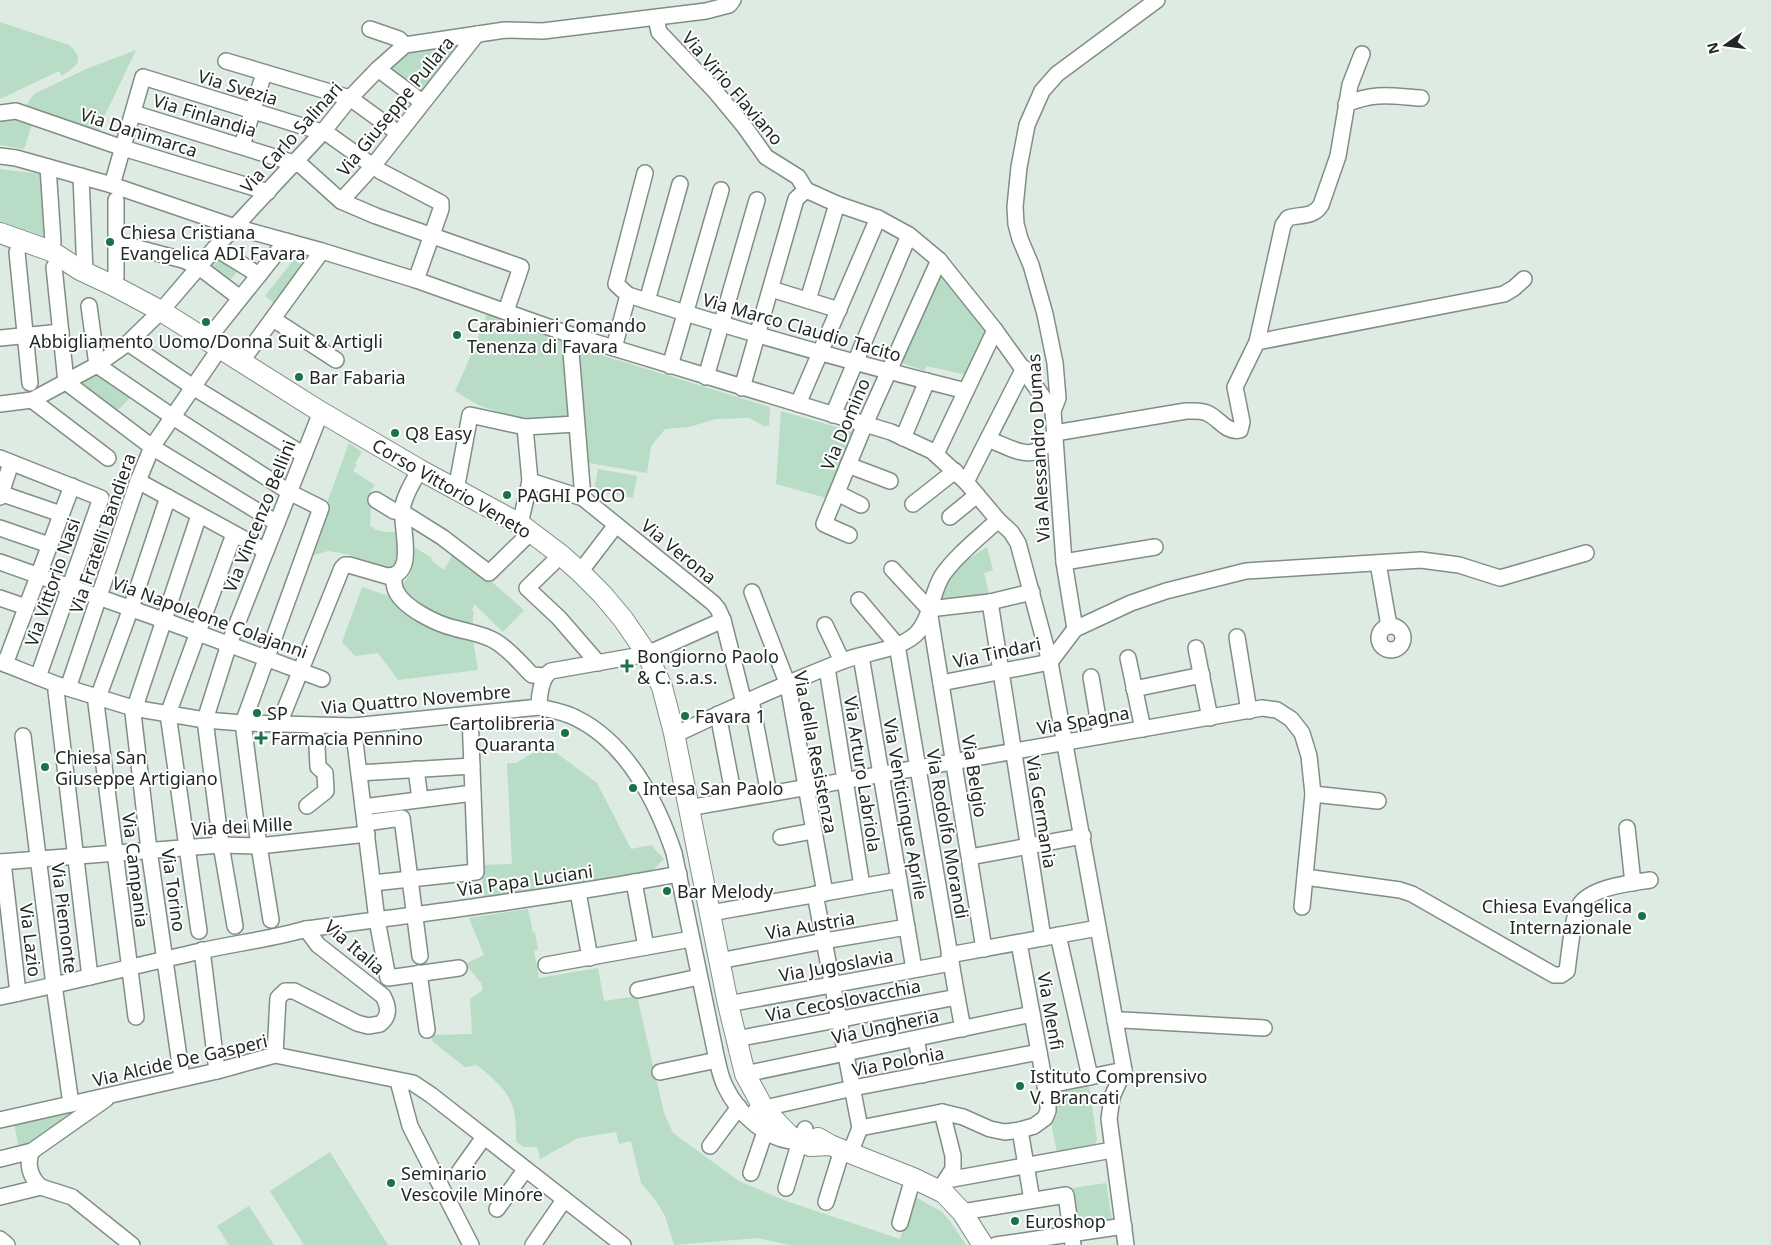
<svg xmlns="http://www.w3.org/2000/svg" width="1771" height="1245" font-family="'Noto Sans',sans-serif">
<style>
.green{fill:#b8dcc5}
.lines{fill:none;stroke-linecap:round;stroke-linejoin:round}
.minor-casing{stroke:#818e86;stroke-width:18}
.major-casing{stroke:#818e86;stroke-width:22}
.minor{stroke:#fff;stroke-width:15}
.major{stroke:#fff;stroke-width:20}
.poi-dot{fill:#1a7347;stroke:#fff;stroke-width:2}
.labels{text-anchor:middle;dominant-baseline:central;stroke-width:4;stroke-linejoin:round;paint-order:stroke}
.street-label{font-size:18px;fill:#222824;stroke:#fff}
.poi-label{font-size:18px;fill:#222824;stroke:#fff;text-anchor:start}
</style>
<rect width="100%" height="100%" fill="#ddebe2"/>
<!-- green -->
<g class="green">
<path d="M 0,22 L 69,45 C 86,61 77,65 62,76 L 59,71 L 0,99 Z"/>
<polygon points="462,39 420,94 385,66 403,52"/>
<polygon points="136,50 106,113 99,133 25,107 34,94 86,69"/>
<polygon points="17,119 31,123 32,125 24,149 0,145 0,122"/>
<polygon points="0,169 48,175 53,242 0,222"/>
<polygon points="216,250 241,267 227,284 207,268"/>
<polygon points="294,253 300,257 298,262 302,266 278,306 265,296 292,262 288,259"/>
<polygon points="941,274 990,331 967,375 926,366 925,371 899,362"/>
<polygon points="487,314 564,342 569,418 526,421 478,405 455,391 466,367"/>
<polygon points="582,349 770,407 769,426 764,426 749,418 716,419 689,427 665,429 651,446 647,473 589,463 577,353"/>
<polygon points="99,370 132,396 114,414 78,386"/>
<polygon points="781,411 857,433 830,499 776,484"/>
<path d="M 349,443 L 362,452 L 355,463 L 357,465 L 353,471 L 375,485 L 370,492 L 377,497 L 371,506 L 370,526 C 379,533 388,532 400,532 C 399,545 401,565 388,570 L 347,554 L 328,551 L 307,557 Z"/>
<polygon points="598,469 637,476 633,498 594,491"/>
<path d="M 414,547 L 432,558 L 431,560 L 444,570 L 455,550 L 524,610 L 503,632 L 474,604 L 472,610 L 474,612 C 470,630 475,651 478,670 L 398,680 L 378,653 L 355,656 L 342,642 L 362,587 L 389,596 C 409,579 415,574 414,547 Z"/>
<polygon points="987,547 993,570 984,573 989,594 969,600 939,602 945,582 958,566"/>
<polygon points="551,749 597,783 631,849 651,845 664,859 651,872 484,899 481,865 512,864 507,763 516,763 538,750"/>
<path d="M 528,909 L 533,933 L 535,932 L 538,950 L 534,951 L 539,978 L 598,968 L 604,1001 L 637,996 L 664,1113 L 673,1133 L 739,1181 L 786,1201 L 900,1239 L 914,1196 L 942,1212 L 950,1221 L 966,1245 L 790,1245 L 758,1238 L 674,1245 L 665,1216 L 656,1201 L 641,1183 L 631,1141 L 619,1144 L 616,1132 L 578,1138 L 540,1159 L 537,1147 L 524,1147 L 516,1142 C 517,1099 509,1092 477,1065 L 465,1067 L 433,1042 L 431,1035 L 472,1034 L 470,999 L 483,990 L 481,983 L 465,964 L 484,955 L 469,918 Z"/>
<polygon points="1089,1085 1097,1140 1095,1144 1057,1153 1051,1122 1057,1115 1053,1086"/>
<polygon points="70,1108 72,1118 19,1148 14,1123"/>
<polygon points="330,1152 388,1245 304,1245 270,1191"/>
<polygon points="1106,1183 1112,1220 1109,1222 1079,1227 1073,1188"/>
<polygon points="249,1206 274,1245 229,1245 217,1226"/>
</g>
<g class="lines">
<defs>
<g id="minor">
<polyline points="656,18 659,32 715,91 744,126 766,157 798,177 806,190 837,204 878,218 909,235 939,260 995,330 1053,411"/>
<polyline points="370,29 399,39 405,45"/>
<polyline points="226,61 350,98 398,133"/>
<polyline points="378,69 422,102"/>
<path d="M 1346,104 C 1376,92 1390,96 1421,98"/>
<polyline points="0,113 16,111 123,148 268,192"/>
<polyline points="133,113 294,163 302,166 341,201 376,216 521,267 506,311"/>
<polyline points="242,146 264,73"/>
<polyline points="0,156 16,158 112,185 235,227 322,251 416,280 571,335 891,432 932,451 966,482 998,520 1011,532 1018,543 1050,662 1124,1070"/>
<polyline points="48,167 53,242 51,251"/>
<polyline points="81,176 85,273"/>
<polyline points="112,185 143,77 328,134 380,171 441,203 441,209 416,280"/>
<polyline points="341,201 373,166 477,34"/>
<polyline points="115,242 183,260 199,267 240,298"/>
<polyline points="215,248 259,275"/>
<polyline points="17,252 30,383"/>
<polyline points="54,267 66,382"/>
<polyline points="112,285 116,277 116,200"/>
<polyline points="771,289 839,310"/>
<path d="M 628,295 C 740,331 853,363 966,391"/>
<polyline points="808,300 837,204"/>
<polyline points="647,301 680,184"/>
<polyline points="89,306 97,365 173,417 289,492 321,508 243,723 259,846 271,920"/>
<polyline points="273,319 336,360"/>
<polyline points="571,335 570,340 583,498"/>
<polyline points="0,338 61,332"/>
<polyline points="207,340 286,241"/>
<polyline points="1257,342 1504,294 1514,288 1524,279"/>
<polyline points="128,343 193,387 304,455"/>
<polyline points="614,348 628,295 616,284 645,173"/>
<polyline points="241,362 322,251"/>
<polyline points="670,366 721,190"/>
<polyline points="706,377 757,200"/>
<polyline points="66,382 152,447 277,523"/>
<polyline points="742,388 796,199 806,190"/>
<polyline points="32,400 108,458"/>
<polyline points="0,404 32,400 97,365 128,343 161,311 215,248 322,133 350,98 378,69 405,45 505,30 543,31 706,11 729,5 733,0"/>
<polyline points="798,404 878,218"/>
<polyline points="833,415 909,235"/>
<polyline points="903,438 927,381"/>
<path d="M 988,439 C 1016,450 1035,466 1055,433 L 1186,411 C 1193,411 1201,410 1207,413 C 1219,418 1226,433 1240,430 L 1242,422 L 1235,387 L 1257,342 L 1283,225 L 1288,218 C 1300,214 1313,218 1321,205 L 1338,156 L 1350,85 L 1362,54"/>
<polyline points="936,454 995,330"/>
<polyline points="0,458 101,498 38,677"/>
<polyline points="848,465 890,481"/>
<polyline points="138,481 266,551"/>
<polyline points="530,481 583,498 713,603 718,609 723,620 744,703"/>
<polyline points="966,482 1024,368"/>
<polyline points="456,490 470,415 525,427 576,424"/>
<polyline points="0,493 61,514"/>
<polyline points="837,493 861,505"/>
<polyline points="0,497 11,463"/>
<polyline points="376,500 394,511 402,512 442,537 489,573 531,532"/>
<polyline points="913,504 955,471"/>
<polyline points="950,517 977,495"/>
<polyline points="520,524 530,481 525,427"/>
<polyline points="0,528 49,545"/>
<polyline points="849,535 824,524 865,424 939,260"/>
<polyline points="561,555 527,588 559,618 598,663"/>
<polyline points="0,562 163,620 322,679"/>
<polyline points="1064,562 1155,547"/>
<polyline points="1378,563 1389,626"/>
<polyline points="892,569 929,609"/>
<polyline points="580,572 616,525"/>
<path d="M 393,576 C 394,581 394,587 396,591 C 404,608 437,624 454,628 C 468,632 483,634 495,641 C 509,649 520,663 532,675 L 545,676"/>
<polyline points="752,592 788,685 825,893"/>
<polyline points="0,598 26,607"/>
<polyline points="859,600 897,645 957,997 963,1029"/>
<polyline points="990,602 1043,938"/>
<polyline points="929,609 990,602 1032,592"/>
<polyline points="929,610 984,949"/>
<polyline points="825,625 842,661"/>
<circle cx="1391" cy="638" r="12"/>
<polyline points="1075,629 1064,562 1053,411 1058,398 1055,363 1045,314 1031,265 1020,239 1016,224 1015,207 1019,167 1027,125 1042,91 1057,74 1157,0"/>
<polyline points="1237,637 1249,711"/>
<polyline points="1196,648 1210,718"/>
<polyline points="861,656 914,969"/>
<polyline points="1128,658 1143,729"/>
<path d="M 0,662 L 58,685 L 133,708 L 205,720 L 243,723 L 353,726 L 539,707 C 552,710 565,712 576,718 C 627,743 657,802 674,853 L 717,1060 C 719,1068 721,1078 725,1086 C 737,1112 769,1144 800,1141 L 805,1136 L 805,1129"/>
<polyline points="5,664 72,486"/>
<polyline points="827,668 862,886"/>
<polyline points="1091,677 1101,736"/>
<polyline points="941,683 1050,662 1075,629 1131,603 1166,591 1246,571 1421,560 1459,565 1500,578 1586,553"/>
<polyline points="58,685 56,691 57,699 90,977"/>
<polyline points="68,688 138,481 152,447 220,348"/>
<polyline points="1134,689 1202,675"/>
<polyline points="751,700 769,794"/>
<path d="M 539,707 C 539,696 541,677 551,671 L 647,654 L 723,620"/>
<polyline points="718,714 732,787"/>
<path d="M 279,724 L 342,568 L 345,565 L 349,565 L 387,576 C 419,576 399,524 403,505 C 406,493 413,481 420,470"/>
<polyline points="353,726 377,920 388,978 459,968"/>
<path d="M 674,733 L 683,731 C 735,706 787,683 840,662 C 864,652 895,652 915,635 C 931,620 931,594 942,576 C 954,557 981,536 998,520"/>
<polyline points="23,736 54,985 71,1104"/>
<polyline points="416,769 420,799"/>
<polyline points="359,773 472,766"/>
<polyline points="1313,794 1378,801"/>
<polyline points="307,806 326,791 325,773 318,767 316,726"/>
<polyline points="363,807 473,793"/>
<polyline points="688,808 1262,708 1277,710 1291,719 1302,733 1309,756 1313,794 1302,907"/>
<polyline points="365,823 402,818 420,956"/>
<polyline points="1627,828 1633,883"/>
<polyline points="781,837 813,831"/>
<polyline points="970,857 1083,836"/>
<polyline points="0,862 221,845 259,846 367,834"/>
<polyline points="3,862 18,993"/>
<path d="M 1305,877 L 1400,890 L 1412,894 L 1554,975 L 1561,975 L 1567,971 C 1569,957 1573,915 1579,906 C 1590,887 1631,883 1650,880"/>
<polyline points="634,882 646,947"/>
<polyline points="373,883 476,872 470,715"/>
<polyline points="578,892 590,958"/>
<polyline points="815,894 860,1128 850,1153"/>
<polyline points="710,913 899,880"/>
<polyline points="235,926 221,845 205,720 229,644 321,412"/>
<polyline points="199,931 168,714 234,534"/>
<polyline points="1058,935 1090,1077"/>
<polyline points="202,950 217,1071"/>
<polyline points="949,955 1098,928"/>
<polyline points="719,961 824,941 907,927"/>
<polyline points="546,965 691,939"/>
<polyline points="419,973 427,1030"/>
<polyline points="638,990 699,977"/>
<path d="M 0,997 C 67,983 134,966 201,951 C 236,943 272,939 306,929 C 430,913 555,897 679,874"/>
<polyline points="728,1004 951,963"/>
<polyline points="136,1017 96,703 131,608 168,497"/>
<polyline points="1115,1021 1123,1020 1264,1028"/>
<polyline points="736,1039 957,997"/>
<polyline points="916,1039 923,1075"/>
<path d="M 275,1055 L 278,998 L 285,991 L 294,991 L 357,1023 L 368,1026 L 380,1024 C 390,1016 389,1007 383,996 L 318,945 L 306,929"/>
<polyline points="1124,1070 1112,1097 1109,1119 1126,1245"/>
<polyline points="660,1072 717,1060"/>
<polyline points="745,1074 1032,1014"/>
<polyline points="182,1078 149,850 133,713 199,515"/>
<polyline points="398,1081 410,1126 471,1245"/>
<polyline points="1045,1086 1124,1070"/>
<polyline points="756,1110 853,1088 1039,1052"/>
<polyline points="0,1120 217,1071 275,1055 413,1083 431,1095 623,1245"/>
<polyline points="860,1128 942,1112 963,1117 990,1129 1005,1132 1020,1130 1034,1126 1045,1118 1048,1111 1048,1101 1019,943"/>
<polyline points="1020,1130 1032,1200"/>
<polyline points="710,1146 739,1107"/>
<path d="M 32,1151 C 26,1163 30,1178 41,1187 L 72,1197 L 132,1245"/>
<polyline points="0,1159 32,1151 106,1099"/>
<polyline points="459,1172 484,1137"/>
<polyline points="751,1173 765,1132"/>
<polyline points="947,1180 1112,1150"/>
<polyline points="942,1186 953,1169 953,1156 942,1112"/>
<polyline points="786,1188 800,1141"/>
<polyline points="0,1197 41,1187"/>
<polyline points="826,1202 842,1150"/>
<polyline points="497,1209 525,1170"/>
<polyline points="962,1212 1066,1195 1073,1245"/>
<polyline points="900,1223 913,1178"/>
<polyline points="0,1239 7,1245"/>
<polyline points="533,1245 564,1200"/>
<polyline points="996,1245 1124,1226"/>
</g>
<g id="major">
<polyline points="0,233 51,251 80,270 112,285 161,311 321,412 420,470 520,524 561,555 580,572 602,594 623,619 647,654 662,687 674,733 728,1004 745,1074 764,1109 789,1135 810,1146 830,1145"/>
<polyline points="818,1138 830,1145 913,1178 944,1193 962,1212 983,1245"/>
</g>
</defs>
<!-- minor casing -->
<use href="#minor" class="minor-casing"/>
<!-- major casing -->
<use href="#major" class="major-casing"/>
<!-- minor -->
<use href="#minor" class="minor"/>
<!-- major -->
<use href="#major" class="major"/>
</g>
<!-- markers -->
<g class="poi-dot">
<circle cx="110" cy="242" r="5"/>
<circle cx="206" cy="322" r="5"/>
<circle cx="457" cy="335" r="5"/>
<circle cx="299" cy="377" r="5"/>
<circle cx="395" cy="433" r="5"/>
<circle cx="507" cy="495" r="5"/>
<path d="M624.5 658.5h5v5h5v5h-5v5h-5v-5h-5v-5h5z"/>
<circle cx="257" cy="713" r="5"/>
<circle cx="685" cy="716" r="5"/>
<circle cx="565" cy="733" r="5"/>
<path d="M258.5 730.5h5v5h5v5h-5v5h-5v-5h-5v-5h5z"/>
<circle cx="45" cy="767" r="5"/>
<circle cx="633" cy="788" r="5"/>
<circle cx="667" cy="891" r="5"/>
<circle cx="1642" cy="916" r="5"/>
<circle cx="1020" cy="1086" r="5"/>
<circle cx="391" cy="1183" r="5"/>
<circle cx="1015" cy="1221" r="5"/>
</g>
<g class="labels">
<!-- street labels -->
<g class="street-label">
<text transform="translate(238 87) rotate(17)">Via Svezia</text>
<text transform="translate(733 88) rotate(49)">Via Virio Flaviano</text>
<text transform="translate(395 106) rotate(-51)">Via Giuseppe Pullara</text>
<text transform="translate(205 115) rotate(17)">Via Finlandia</text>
<text transform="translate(139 132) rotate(18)">Via Danimarca</text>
<text transform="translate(291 137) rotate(-48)">Via Carlo Salinari</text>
<text transform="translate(802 327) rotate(16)">Via Marco Claudio Tacito</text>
<text transform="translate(845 424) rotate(-67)">Via Domino</text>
<text transform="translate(1038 448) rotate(-93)">Via Alessandro Dumas</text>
<text transform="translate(452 488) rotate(30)">Corso Vittorio Veneto</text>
<text transform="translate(259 516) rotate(-68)">Via Vincenzo Bellini</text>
<text transform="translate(102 533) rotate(-71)">Via Fratelli Bandiera</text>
<text transform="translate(679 551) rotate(39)">Via Verona</text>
<text transform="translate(52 582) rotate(-71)">Via Vittorio Nasi</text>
<text transform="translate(210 617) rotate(20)">Via Napoleone Colajanni</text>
<text transform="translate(997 652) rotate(-12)">Via Tindari</text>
<text transform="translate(416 699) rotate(-5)">Via Quattro Novembre</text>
<text transform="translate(1083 720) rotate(-10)">Via Spagna</text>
<text transform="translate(816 752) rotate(79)">Via della Resistenza</text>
<text transform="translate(863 774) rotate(81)">Via Arturo Labriola</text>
<text transform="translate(975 776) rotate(81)">Via Belgio</text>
<text transform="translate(906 809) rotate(80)">Via Venticinque Aprile</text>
<text transform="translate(1042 812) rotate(81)">Via Germania</text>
<text transform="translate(242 826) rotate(-3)">Via dei Mille</text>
<text transform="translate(948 834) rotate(80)">Via Rodolfo Morandi</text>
<text transform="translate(136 870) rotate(83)">Via Campania</text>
<text transform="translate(525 880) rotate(-8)">Via Papa Luciani</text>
<text transform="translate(174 890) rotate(82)">Via Torino</text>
<text transform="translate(65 918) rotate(83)">Via Piemonte</text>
<text transform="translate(810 925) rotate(-10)">Via Austria</text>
<text transform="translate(31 940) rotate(83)">Via Lazio</text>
<text transform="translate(355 947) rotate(41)">Via Italia</text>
<text transform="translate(836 965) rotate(-10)">Via Jugoslavia</text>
<text transform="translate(843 1000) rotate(-11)">Via Cecoslovacchia</text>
<text transform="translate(1051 1011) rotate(80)">Via Menfi</text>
<text transform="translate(885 1026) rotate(-12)">Via Ungheria</text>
<text transform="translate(180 1060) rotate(-13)">Via Alcide De Gasperi</text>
<text transform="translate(898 1061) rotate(-11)">Via Polonia</text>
</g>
<!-- poi labels -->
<g class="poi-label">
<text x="120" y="232">Chiesa Cristiana<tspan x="120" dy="21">Evangelica ADI Favara</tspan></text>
<text x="467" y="325">Carabinieri Comando<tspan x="467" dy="21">Tenenza di Favara</tspan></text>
<text x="206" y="341" text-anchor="middle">Abbigliamento Uomo/Donna Suit &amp; Artigli</text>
<text x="309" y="377">Bar Fabaria</text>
<text x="405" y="433">Q8 Easy</text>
<text x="517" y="495">PAGHI POCO</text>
<text x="637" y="656">Bongiorno Paolo<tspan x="637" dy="21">&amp; C. s.a.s.</tspan></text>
<text x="267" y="713">SP</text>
<text x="695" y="716">Favara 1</text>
<text x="555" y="723" text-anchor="end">Cartolibreria<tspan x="555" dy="21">Quaranta</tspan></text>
<text x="271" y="738">Farmacia Pennino</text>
<text x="55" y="757">Chiesa San<tspan x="55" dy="21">Giuseppe Artigiano</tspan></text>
<text x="643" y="788">Intesa San Paolo</text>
<text x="677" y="891">Bar Melody</text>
<text x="1632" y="906" text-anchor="end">Chiesa Evangelica<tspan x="1632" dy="21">Internazionale</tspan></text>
<text x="1030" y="1076">Istituto Comprensivo<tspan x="1030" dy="21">V. Brancati</tspan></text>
<text x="401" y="1173">Seminario<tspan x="401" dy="21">Vescovile Minore</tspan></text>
<text x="1025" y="1221">Euroshop</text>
</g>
</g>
<!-- north arrow -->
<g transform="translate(1726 45) rotate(256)" stroke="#ffffff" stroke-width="4" paint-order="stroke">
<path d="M0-4L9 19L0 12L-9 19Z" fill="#222824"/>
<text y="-8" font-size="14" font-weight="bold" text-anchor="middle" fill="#222824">N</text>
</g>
</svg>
